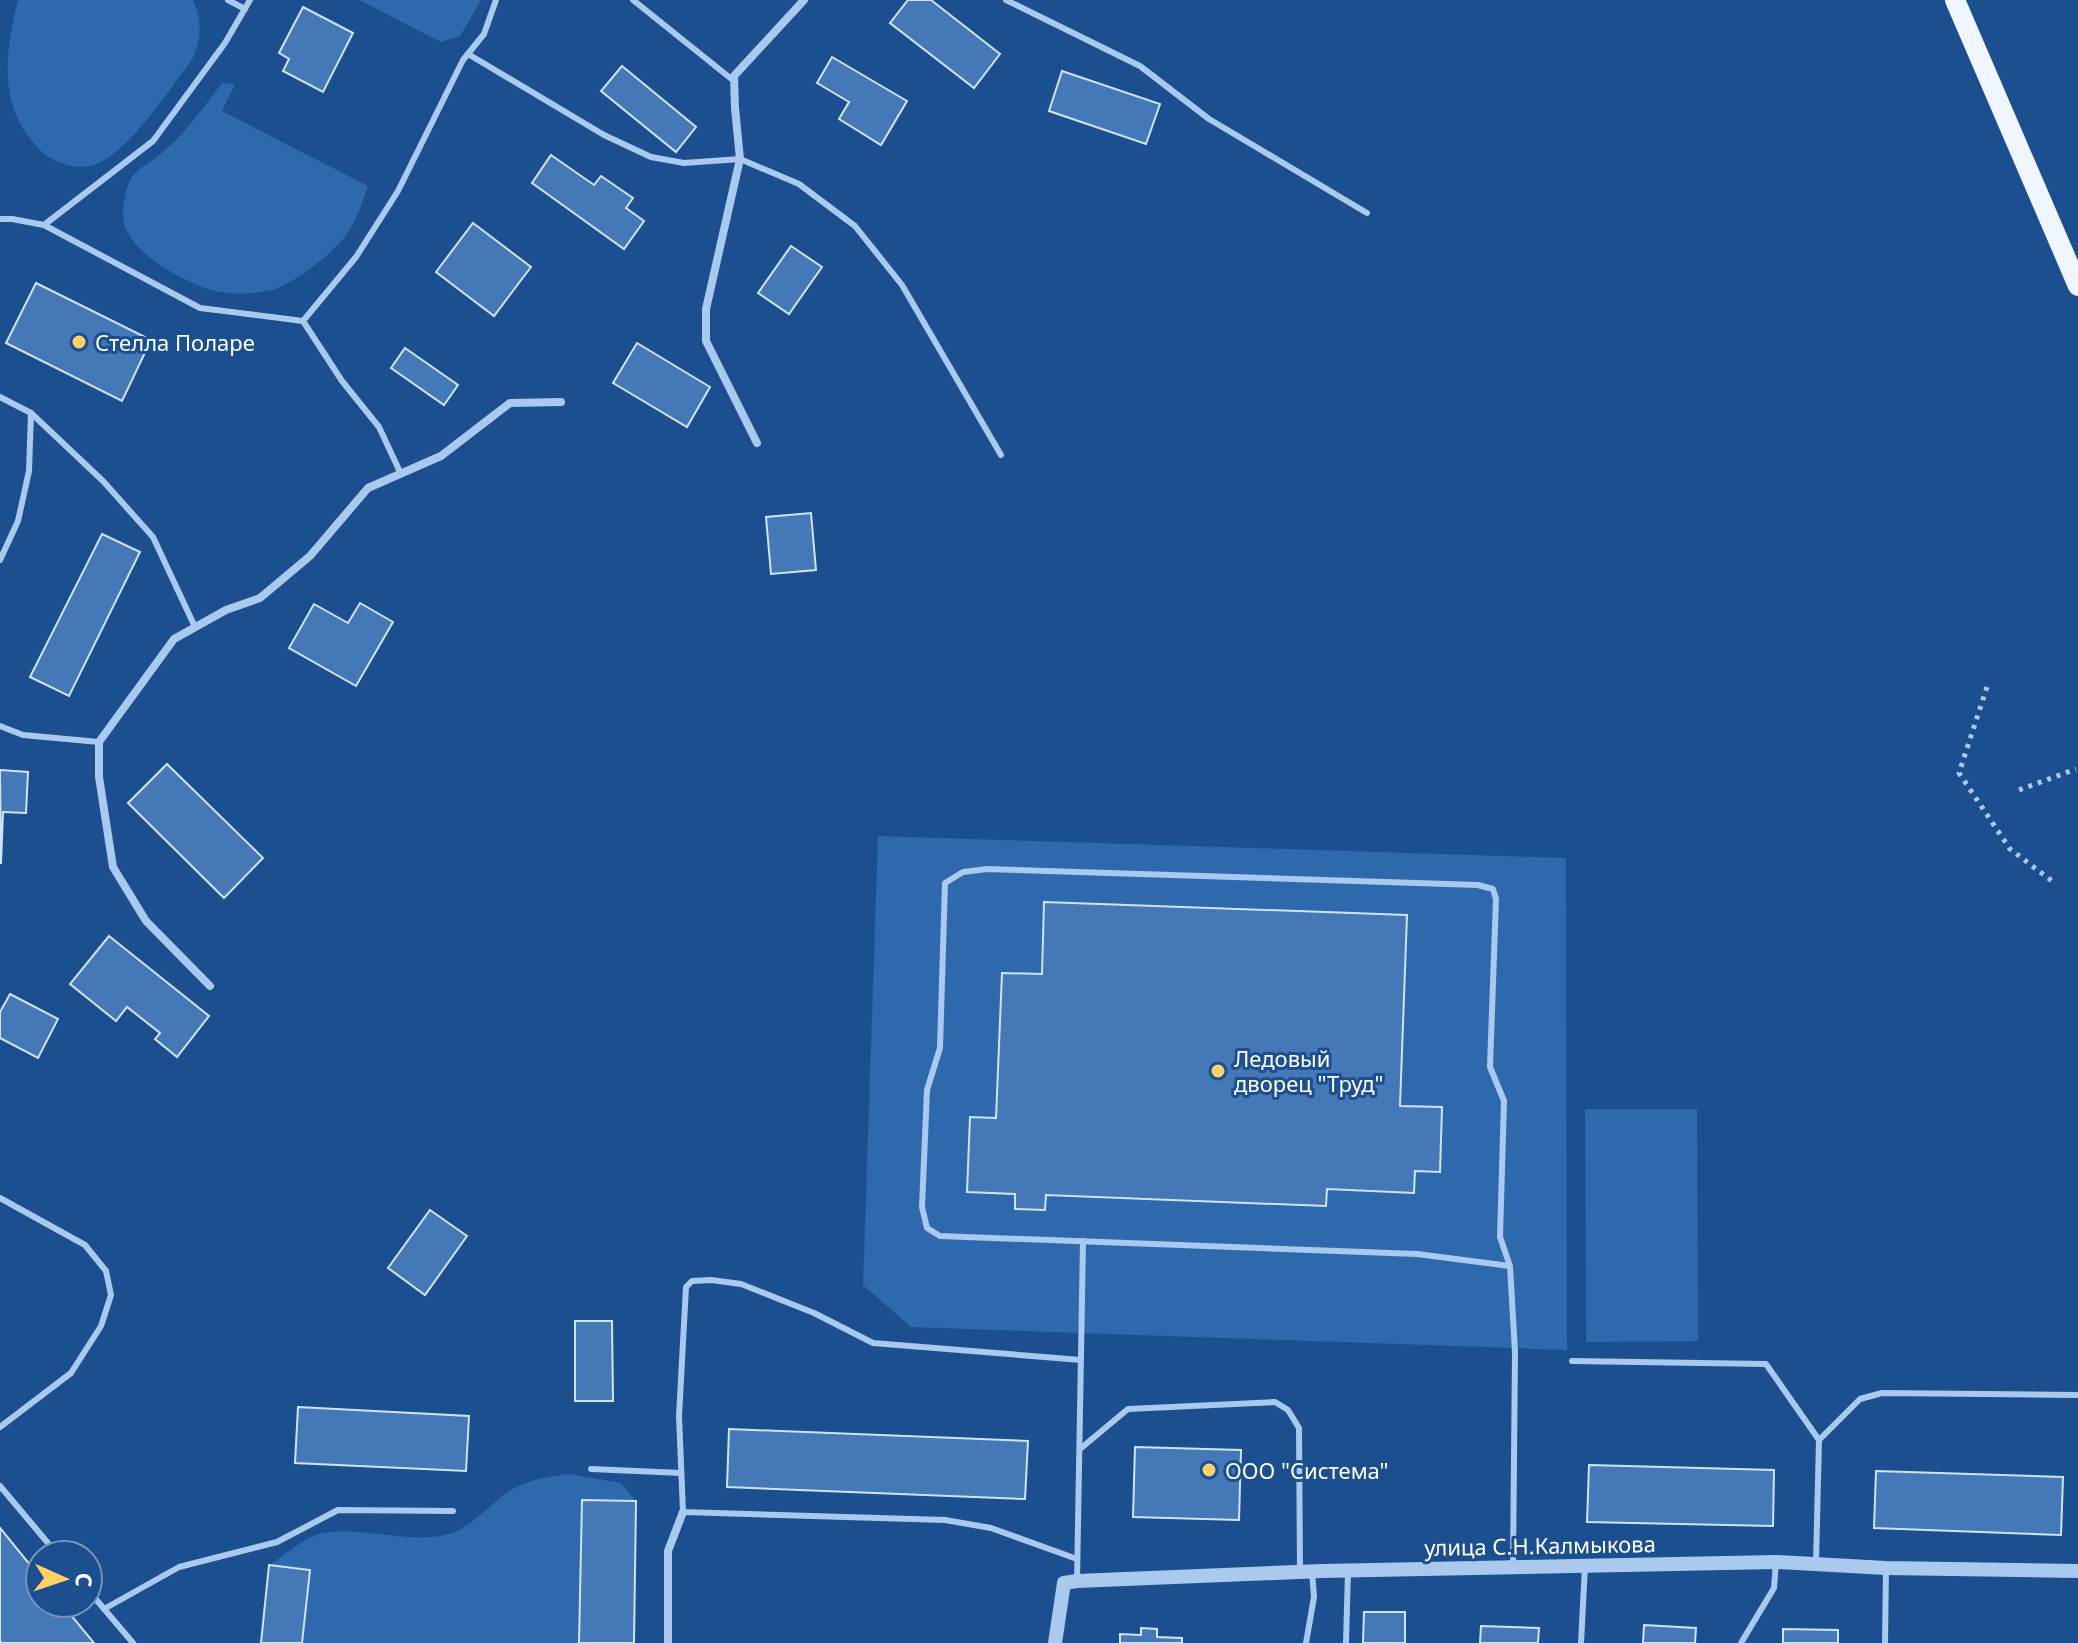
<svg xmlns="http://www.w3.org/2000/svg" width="2078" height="1643" font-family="'Noto Sans',sans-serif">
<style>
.green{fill:#2e69ad}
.building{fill:#4478b7;stroke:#cfe3fa;stroke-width:2}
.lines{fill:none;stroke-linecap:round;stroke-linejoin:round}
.path{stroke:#a9c9ee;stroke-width:5;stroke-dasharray:4 6;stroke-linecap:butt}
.service{stroke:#a9c9ee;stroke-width:6}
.minor{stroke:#a9c9ee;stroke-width:8}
.tertiary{stroke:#a9c9ee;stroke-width:14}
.primary{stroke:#f0f6ff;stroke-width:20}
.poi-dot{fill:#ffd166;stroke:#1b4f8f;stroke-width:3}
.labels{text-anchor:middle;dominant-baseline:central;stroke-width:6;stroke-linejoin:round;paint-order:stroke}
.poi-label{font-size:22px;fill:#fff;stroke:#1b4f8f;text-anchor:start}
.street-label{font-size:22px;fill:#fff;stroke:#1b4f8f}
</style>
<rect width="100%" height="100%" fill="#1b4f8f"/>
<!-- green -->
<g class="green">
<path d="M 18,0 L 193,0 C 201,16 202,37 195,53 C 193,60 186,67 182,73 C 163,100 125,154 94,165 C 78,170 60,164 47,156 C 0,115 2,64 18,0 Z"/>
<polygon points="359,0 481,0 460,36 441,42"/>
<path d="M 222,83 L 235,84 L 222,111 L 368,186 C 363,199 359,214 352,226 C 342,247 295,284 272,290 C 253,294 230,295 212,290 C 185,283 134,254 125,227 C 121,214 124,197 128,185 C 134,169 146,166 158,156 C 184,136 202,109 222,83 Z"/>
<polygon points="878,836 1566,858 1567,1350 911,1327 863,1285"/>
<polygon points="1585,1109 1697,1109 1698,1341 1586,1342"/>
<path d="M 570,1474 L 621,1483 L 636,1501 L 582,1500 L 579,1643 L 302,1643 L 310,1570 L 270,1565 C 283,1556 307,1536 322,1533 C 365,1525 418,1548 457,1531 C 477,1521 492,1502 511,1490 C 530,1479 549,1476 570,1474 Z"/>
</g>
<!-- building -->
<g class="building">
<polygon points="908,0 931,0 1000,54 974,88 890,23"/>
<polygon points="303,7 353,33 323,92 283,71 289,59 279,53"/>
<polygon points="832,57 907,101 881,145 839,119 849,102 817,83"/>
<polygon points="622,66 696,127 676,152 601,91"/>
<polygon points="1062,71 1160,104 1146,144 1049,111"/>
<polygon points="551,155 594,185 601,176 633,198 626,208 644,221 624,249 532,183"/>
<polygon points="473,223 531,267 494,316 436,272"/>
<polygon points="791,246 822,267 789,314 758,293"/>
<polygon points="36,283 151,340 122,401 6,343"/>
<polygon points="637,343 710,387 687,427 613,383"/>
<polygon points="405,348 458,385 444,405 391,368"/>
<polygon points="811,513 816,570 771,574 766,517"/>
<polygon points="102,534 140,552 69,696 30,677"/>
<polygon points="360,603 393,622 356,686 289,648 314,604 348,623"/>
<polygon points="167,764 263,858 224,898 128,803"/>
<polygon points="0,770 28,772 26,813 3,812 1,864"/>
<polygon points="1044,902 1407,915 1400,1106 1442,1107 1440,1172 1415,1171 1414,1193 1327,1189 1326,1206 1046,1195 1045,1210 1015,1209 1015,1194 967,1192 970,1117 996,1118 1002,973 1042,974"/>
<polygon points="109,936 209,1016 177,1057 155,1039 160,1033 127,1007 116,1021 70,984"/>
<polygon points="10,994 58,1019 38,1058 0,1038 0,1012"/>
<polygon points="430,1210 467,1236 425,1295 388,1268"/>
<polygon points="575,1321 612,1321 613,1401 575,1401"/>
<polygon points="298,1407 469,1416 466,1471 295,1463"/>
<polygon points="729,1429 1028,1441 1025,1499 727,1487"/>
<polygon points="1135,1447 1241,1450 1239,1520 1133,1517"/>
<polygon points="1589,1465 1774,1470 1773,1526 1587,1522"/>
<polygon points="1876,1471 2063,1477 2061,1535 1874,1528"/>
<polygon points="582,1500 636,1501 634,1643 579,1643"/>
<polygon points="0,1528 40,1577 40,1603 61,1603 94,1643 2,1643 0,1641"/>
<polygon points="269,1565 310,1570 302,1643 261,1643"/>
<polygon points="1364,1612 1405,1612 1405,1643 1363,1643"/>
<polygon points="1644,1625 1696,1628 1695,1643 1643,1643"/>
<polygon points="1481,1626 1539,1628 1538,1643 1480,1643"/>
<polygon points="1141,1628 1157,1629 1157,1637 1182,1638 1182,1643 1120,1643 1120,1634 1141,1635"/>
<polygon points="1783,1629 1838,1630 1838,1643 1783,1643"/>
</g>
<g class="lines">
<!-- path -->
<g class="path">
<polyline points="1987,687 1959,773 2010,849 2052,881"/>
<polyline points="2019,790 2076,769"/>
</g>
<!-- service -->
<g class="service">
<polyline points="228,0 245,9"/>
<polyline points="633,0 734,81"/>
<polyline points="1006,0 1140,66 1209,119 1367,213"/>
<polyline points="468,54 604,135 651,157 684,163 740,159 799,184 855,226 902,285 1001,455"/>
<polyline points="0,219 12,219 44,225 200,308 303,321 342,381 379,427 401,474"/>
<polyline points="44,225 153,141 225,43 250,0"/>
<polyline points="303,321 356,257 398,191 463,60 484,34 496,0"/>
<polyline points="0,397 31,413 29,471 18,521 0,560"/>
<polyline points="31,413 103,481 153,537 195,627"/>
<polyline points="0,726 23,735 99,742"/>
<polyline points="0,1198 85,1245 106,1271 111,1295 101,1326 71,1373 0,1427"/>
<polyline points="1510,1266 1417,1254 940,1236 927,1228 922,1207 927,1090 940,1048 945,883 963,872 987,869 1478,885 1493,889 1496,899 1490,1067 1504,1101 1500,1237 1510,1266 1515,1352 1513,1567"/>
<polyline points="1572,1361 1766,1364 1819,1440"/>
<polyline points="1080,1449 1128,1409 1275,1402 1288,1410 1299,1428 1300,1572"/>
<polyline points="591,1469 681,1473"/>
<polyline points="0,1486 58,1555"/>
<polyline points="1077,1559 991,1528 945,1520 683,1512 679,1416 686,1287 692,1281 711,1280 741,1284 814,1313 873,1343 1081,1360"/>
<polyline points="1816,1563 1819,1440 1860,1399 1882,1393 2078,1395"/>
<polyline points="1077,1581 1083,1241"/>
<polyline points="88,1590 133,1643"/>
<polyline points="104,1609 179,1567 277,1542 338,1510 453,1511"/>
<polyline points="1306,1643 1314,1597 1312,1572"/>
<polyline points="1346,1643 1348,1571"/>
<polyline points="1581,1643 1585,1566"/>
<polyline points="1741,1643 1774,1588 1776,1562"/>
<polyline points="1885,1643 1886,1568"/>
</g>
<!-- minor -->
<g class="minor">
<polyline points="757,443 706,341 706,309 740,159 735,108 734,76 804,0"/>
<polyline points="210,986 146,921 113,867 99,777 99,742 174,639 226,610 260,598 310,556 368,488 441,456 510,403 561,402"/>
<polyline points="668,1643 668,1551 683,1512"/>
</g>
<!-- tertiary -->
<polyline class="tertiary" points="1055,1643 1064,1583 1077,1581 1322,1571 1776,1562 1886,1568 2078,1571"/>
<!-- primary -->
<polyline class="primary" points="1955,0 2078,286"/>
</g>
<!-- markers -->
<g class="poi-dot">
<circle cx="79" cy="342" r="8"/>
<circle cx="1218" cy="1071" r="8"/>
<circle cx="1209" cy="1470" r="8"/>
</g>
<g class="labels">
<!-- poi labels -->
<g class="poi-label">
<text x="95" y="342">Стелла Поларе</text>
<text x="1234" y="1058">Ледовый<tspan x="1234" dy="25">дворец "Труд"</tspan></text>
<text x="1225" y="1470">ООО "Система"</text>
</g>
<!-- street labels -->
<g class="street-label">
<text transform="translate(1540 1545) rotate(-1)">улица С.Н.Калмыкова</text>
</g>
</g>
<!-- north arrow -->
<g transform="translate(64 1579) rotate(93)"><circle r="38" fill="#1b4f8f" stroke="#7695bc" stroke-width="2"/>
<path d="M0-6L14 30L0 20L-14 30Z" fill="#ffd166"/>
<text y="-12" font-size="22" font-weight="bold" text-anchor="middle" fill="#ffffff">С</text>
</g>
</svg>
